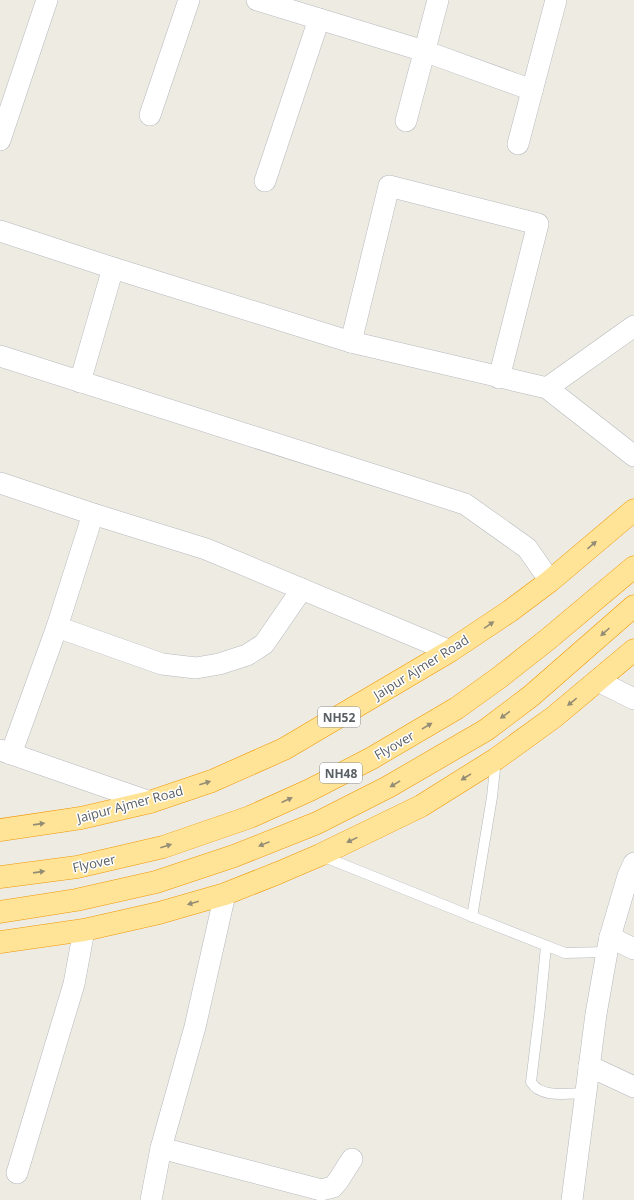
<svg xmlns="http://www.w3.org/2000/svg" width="634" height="1200" font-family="'Open Sans',sans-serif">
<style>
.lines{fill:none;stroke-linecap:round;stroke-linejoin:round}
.service-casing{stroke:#b5b9bd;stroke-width:11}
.minor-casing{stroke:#b5b9bd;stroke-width:22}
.trunk-casing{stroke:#f09800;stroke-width:23}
.service{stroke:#fff;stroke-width:10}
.minor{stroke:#fff;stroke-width:21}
.trunk{stroke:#ffe397;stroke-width:22}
.oneway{fill:#948d75}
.labels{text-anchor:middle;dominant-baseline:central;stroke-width:3;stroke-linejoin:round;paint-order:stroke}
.shield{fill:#fff;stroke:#8c8f92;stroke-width:1}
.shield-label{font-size:12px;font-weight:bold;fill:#5a5f63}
.street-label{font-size:13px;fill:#5a5f63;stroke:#fff}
</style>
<rect width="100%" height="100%" fill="#eeebe2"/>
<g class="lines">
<defs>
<g id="service">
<polyline points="322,856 486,922 565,953 607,952"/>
<polyline points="472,917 492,797 496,759"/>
<path d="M 546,946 L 540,1008 L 531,1082 C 541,1099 569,1093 586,1093"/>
</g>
<g id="minor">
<polyline points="257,0 424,51 532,90"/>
<polyline points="150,115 189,0"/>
<polyline points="406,121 438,0"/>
<polyline points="0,140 47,0"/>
<polyline points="518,144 556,0"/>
<polyline points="265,181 319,19"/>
<polyline points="0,231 113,268 351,342 547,388 634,456"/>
<polyline points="351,342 389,186 538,224 499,378"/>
<polyline points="0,356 465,504 527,548 550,581"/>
<polyline points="80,382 113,268"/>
<polyline points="547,388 634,326"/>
<polyline points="0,483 93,514 206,549 450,651"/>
<polyline points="57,627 162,664 196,668 219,664 247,655 264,644 302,589"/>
<polyline points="598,681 634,699"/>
<polyline points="0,750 150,802"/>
<polyline points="11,754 57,627 93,514"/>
<polyline points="610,937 634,949"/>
<polyline points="589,1066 634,1087"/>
<polyline points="161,1148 321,1190 333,1187 338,1181 352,1159"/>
<polyline points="17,1173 74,984 84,930"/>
<polyline points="151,1200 161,1148 195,1027 225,894"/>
<polyline points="572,1200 596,1014 607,952 610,937 628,876 634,863"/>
</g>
<g id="trunk">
<polyline points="0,830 81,818 150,802 212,781 284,749 450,651 510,611 550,581 634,510"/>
<polyline points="0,877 77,867 163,847 250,817 310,790 372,758 457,708 500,677 547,640 634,567"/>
<polyline points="0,912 76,900 156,882 234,856 317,823 388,787 486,730 531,696 634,606"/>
<polyline points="0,942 84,930 159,913 225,894 278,873 320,855 421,806 496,759 554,717 634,650"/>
</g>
</defs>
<!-- service casing -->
<use href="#service" class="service-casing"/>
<!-- minor casing -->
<use href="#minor" class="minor-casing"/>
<!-- trunk casing -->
<use href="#trunk" class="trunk-casing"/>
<!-- service -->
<use href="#service" class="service"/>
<!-- minor -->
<use href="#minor" class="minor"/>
<!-- trunk -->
<use href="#trunk" class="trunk"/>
</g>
<!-- one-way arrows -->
<defs><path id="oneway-solid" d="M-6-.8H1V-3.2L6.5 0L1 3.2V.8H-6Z"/></defs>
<g class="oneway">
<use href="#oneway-solid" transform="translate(592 545) rotate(-40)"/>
<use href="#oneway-solid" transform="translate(489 625) rotate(-34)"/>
<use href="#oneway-solid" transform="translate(605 632) rotate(138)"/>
<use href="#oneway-solid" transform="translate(572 702) rotate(141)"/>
<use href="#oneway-solid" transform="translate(505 715) rotate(144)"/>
<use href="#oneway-solid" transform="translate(427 726) rotate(-31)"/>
<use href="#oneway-solid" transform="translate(466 777) rotate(148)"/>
<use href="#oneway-solid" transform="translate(205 783) rotate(-18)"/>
<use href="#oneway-solid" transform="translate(395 784) rotate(149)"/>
<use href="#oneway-solid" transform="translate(287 800) rotate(-24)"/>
<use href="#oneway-solid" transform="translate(39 824) rotate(-8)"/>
<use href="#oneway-solid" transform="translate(352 840) rotate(154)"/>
<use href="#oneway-solid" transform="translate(264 844) rotate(158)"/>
<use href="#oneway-solid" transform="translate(166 846) rotate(-18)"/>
<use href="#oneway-solid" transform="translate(39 872) rotate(-8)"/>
<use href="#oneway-solid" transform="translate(193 903) rotate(164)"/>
</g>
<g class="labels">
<!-- shield labels -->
<g class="shield">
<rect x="318" y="707" width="42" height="20" rx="3"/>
<rect x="320" y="763" width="42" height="20" rx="3"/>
</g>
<g class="shield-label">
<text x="339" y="717">NH52</text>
<text x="341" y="773">NH48</text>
</g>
<!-- street labels -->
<g class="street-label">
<text transform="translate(421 667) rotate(-32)">Jaipur Ajmer Road</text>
<text transform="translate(394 745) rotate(-30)">Flyover</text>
<text transform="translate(130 804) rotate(-15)">Jaipur Ajmer Road</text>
<text transform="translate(94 863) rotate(-12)">Flyover</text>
</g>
</g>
</svg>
